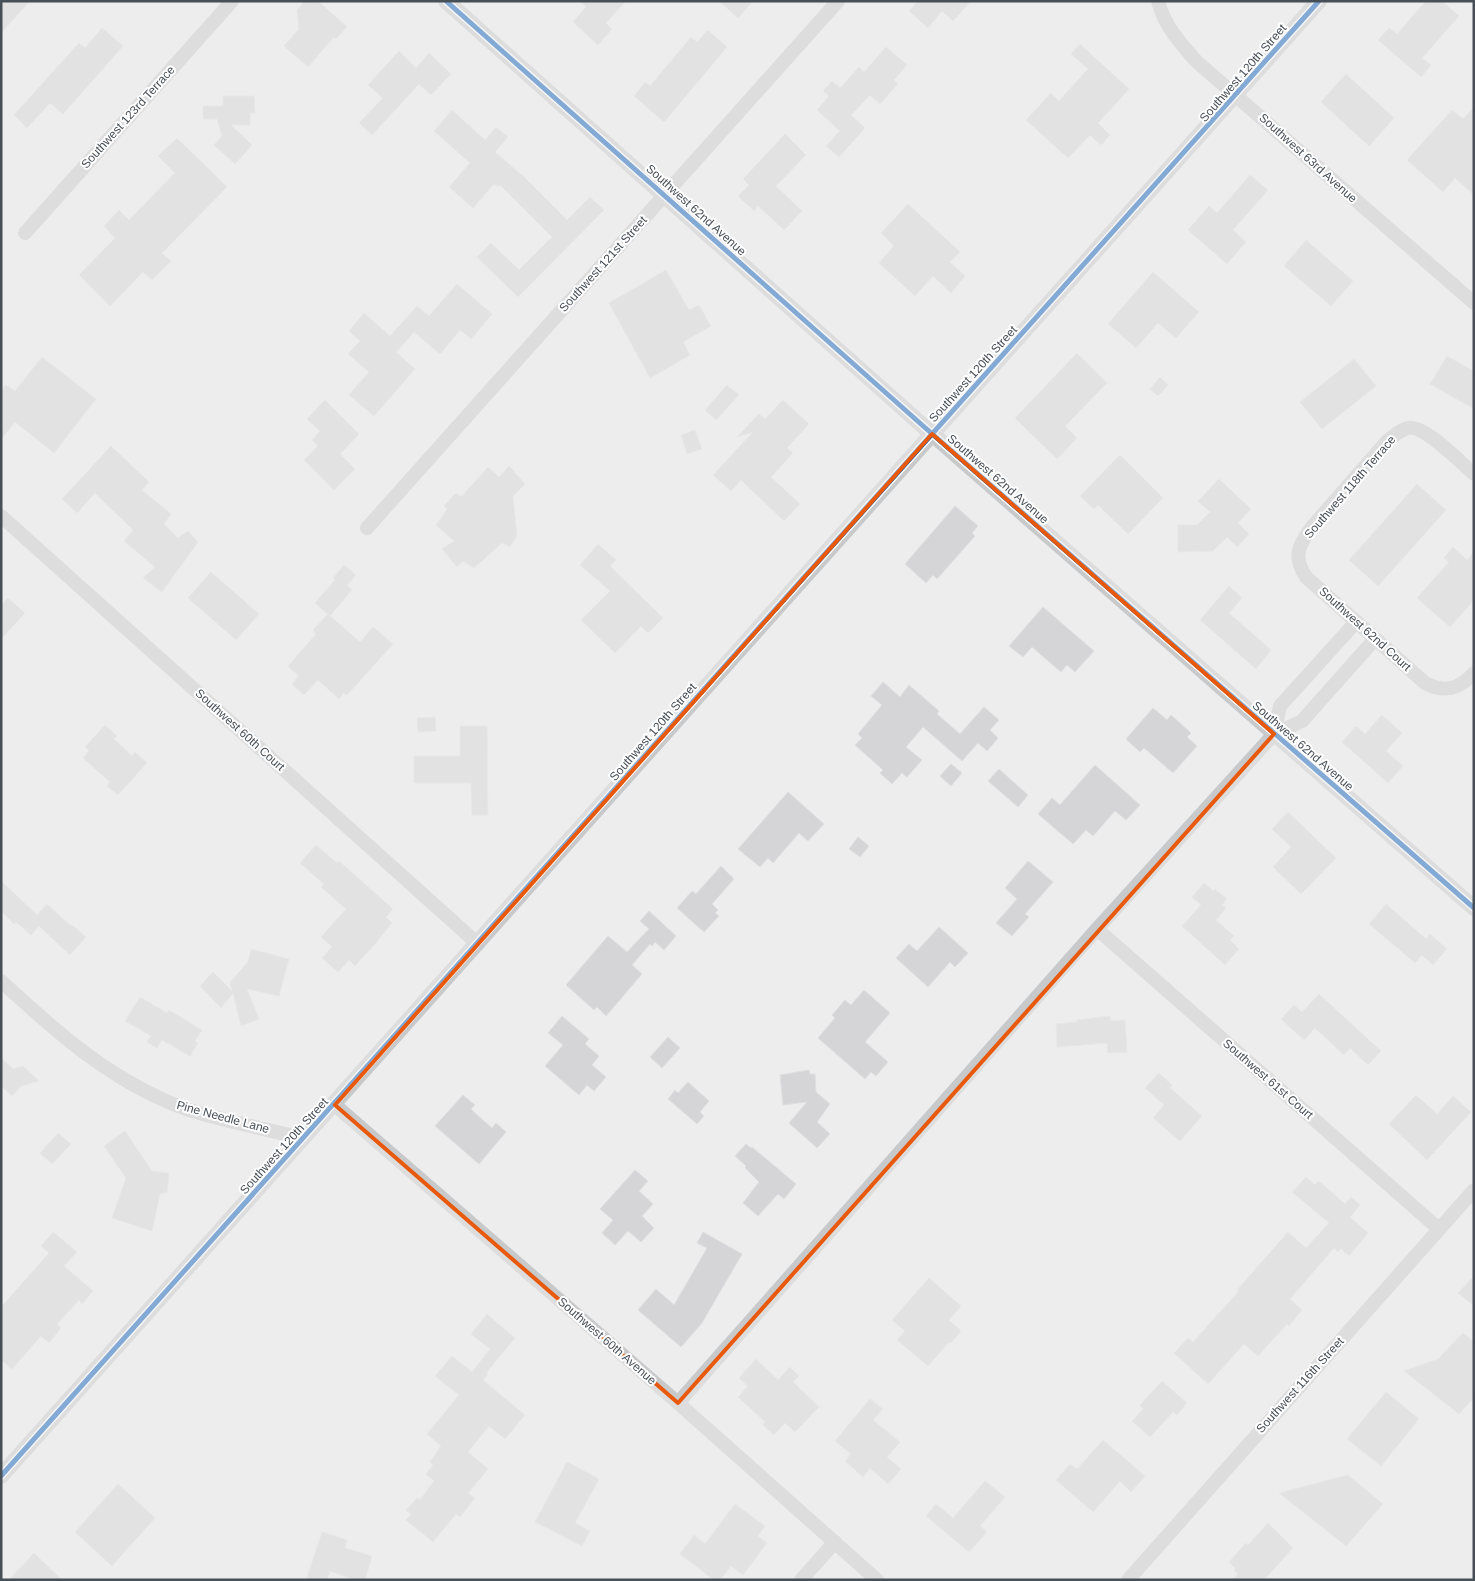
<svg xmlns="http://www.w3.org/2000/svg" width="1475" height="1581" font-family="Arial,sans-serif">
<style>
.building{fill:#d5d5d7;stroke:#dfdfe0}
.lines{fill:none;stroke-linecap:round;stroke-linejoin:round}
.minor{stroke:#c8c9cb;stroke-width:14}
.tertiary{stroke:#c8c9cb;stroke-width:16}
.cycleway-casing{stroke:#fff;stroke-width:8}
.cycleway{stroke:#0057b8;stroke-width:5}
.marked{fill:none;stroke:#e8590c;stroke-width:4;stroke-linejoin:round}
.labels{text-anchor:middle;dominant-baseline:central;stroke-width:4;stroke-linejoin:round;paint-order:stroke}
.street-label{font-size:12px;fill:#474f57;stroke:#fff}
</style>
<rect width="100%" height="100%" fill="#eeeded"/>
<!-- building -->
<g class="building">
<polygon points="1,1 30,1 1,33"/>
<polygon points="305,1 318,1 347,27 336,39 334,37 308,67 284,46 299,29 297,10"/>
<polygon points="579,1 626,1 606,23 612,29 598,45 573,22 586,7"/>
<polygon points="719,1 753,1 738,18"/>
<polygon points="918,1 971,1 953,21 942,11 928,28 909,11"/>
<polygon points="1426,1 1442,1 1459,16 1422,58 1431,65 1421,77 1378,40 1389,28 1397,34"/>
<polygon points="102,28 123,46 63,114 50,103 27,128 14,115 79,43 85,48"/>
<polygon points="708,30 727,47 664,122 634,96 645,82 650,86 691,37 697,42"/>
<polygon points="1080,44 1129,89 1098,123 1110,135 1101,145 1090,135 1068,158 1026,120 1051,93 1059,101 1088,69 1071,54"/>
<polygon points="886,47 907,65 894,80 898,84 880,104 870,95 851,115 865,128 839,157 826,146 840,131 817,110 829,96 823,91 832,81 840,88 859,67 864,72"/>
<polygon points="399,51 416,68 429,53 451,74 431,95 419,84 372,135 359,123 383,98 368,85"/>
<polygon points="1346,74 1394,118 1369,146 1321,102"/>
<polygon points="223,96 254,96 255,113 250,113 250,125 231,125 252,145 235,164 214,145 222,136 217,119 203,119 203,106 223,106"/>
<polygon points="1474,107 1474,195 1455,178 1443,192 1407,160 1452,110 1463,119"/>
<polygon points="452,110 485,140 496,127 508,137 495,152 523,176 567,220 590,197 604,210 518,297 477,257 491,243 519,270 552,237 500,185 498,187 494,184 473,208 449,187 470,163 434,131"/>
<polygon points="785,134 806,155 776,186 802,211 784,230 758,206 754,211 738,196 749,185 743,179"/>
<polygon points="177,138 227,187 162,253 171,261 152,280 143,272 110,306 79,275 115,238 104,226 119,210 129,220 175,173 158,156"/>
<polygon points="1250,175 1268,190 1233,230 1246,242 1227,264 1188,230 1209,206 1217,213"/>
<polygon points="908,204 960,252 950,262 965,276 951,293 933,276 915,296 879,263 894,246 881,233"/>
<polygon points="1306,240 1353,281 1331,306 1284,266"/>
<polygon points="666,270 689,310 699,305 711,326 683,342 690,355 650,378 609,303"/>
<polygon points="1153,272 1199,312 1176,338 1158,323 1136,348 1108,324"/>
<polygon points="457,284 492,314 471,339 460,330 440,354 414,332 396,352 415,369 374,416 349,395 369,372 348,354 360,341 349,331 364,313 390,336 417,306 429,316"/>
<polygon points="1077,353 1107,383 1065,426 1077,438 1057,459 1015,418"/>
<polygon points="1447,356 1474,371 1474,409 1430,384"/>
<polygon points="42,357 96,399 54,453 15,422 1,439 1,391 6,385 15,391"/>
<polygon points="1354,359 1376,386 1322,429 1300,402"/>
<polygon points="1160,377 1168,385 1158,396 1150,389"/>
<polygon points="727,385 739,395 716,420 705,410"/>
<polygon points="325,400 359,434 340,454 355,469 334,490 304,460 318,446 312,440 320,431 307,419"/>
<polygon points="783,400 809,424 787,448 793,453 771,477 800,504 784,521 741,480 731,491 713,475 753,432 737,437 759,414 765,419"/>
<polygon points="695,430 702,449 687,454 681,435"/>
<polygon points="111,446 149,482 142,490 171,514 164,524 178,538 188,531 198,542 162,592 143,578 155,567 124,541 133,530 95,493 77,513 62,499"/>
<polygon points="1120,455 1163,498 1128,534 1098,505 1094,509 1080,496"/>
<polygon points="509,466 525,484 513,496 517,535 510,547 502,543 474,568 463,561 457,567 442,549 454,541 436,525 447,509 444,506 456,493 461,497 488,467 499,477"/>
<polygon points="1219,479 1251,509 1238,523 1249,534 1237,547 1227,537 1213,551 1178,552 1178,525 1197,525 1210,512 1198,501"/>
<polygon points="1417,484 1446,510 1378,586 1349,560"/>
<polygon points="955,506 978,526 972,533 975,536 937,579 933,575 926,583 905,564"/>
<polygon points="598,544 616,560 610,566 663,618 648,633 641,626 615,653 581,620 610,591 580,565"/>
<polygon points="1453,547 1467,560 1474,552 1474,600 1450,627 1417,598 1449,562 1444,558"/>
<polygon points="344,565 356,575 347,585 352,590 330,616 315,603 335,580 333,578"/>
<polygon points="211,572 259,614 236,640 188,598"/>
<polygon points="1229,586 1242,598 1229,613 1271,650 1256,669 1200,620"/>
<polygon points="8,598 25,613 1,639 1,605"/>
<polygon points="1043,607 1094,651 1075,672 1067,665 1061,672 1032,647 1023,657 1009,646"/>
<polygon points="328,614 360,642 373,627 393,644 347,695 344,693 339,699 318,680 304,695 292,684 299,676 288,666 316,634 313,630"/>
<polygon points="883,682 900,697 909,685 939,711 937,714 960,734 984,707 999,720 990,730 998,738 987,751 978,743 962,761 923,727 906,747 922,760 907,777 902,773 892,784 880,773 883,770 855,745 862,738 858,734 882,705 871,696"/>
<polygon points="1153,708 1167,720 1171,715 1191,733 1187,737 1197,746 1173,773 1144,748 1140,752 1126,739"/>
<polygon points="1382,715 1402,733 1386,751 1403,766 1388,783 1342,742 1356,726 1365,734"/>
<polygon points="435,717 436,731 418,732 417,718"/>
<polygon points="105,725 117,736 114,739 132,756 135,752 147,763 118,795 107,786 110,782 83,758 89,751 85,747"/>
<polygon points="460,726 487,726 488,815 472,815 471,783 414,783 414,756 460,756"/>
<polygon points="951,764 962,773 951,786 940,776"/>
<polygon points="1095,765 1140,805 1126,820 1115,811 1093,836 1086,830 1073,844 1038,814 1052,798 1060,805"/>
<polygon points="999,769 1028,795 1018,807 988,781"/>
<polygon points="788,792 824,824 808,841 799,833 773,863 768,858 760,867 738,849"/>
<polygon points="1288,812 1336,858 1301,894 1273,867 1291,847 1272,829"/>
<polygon points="858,837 869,846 860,857 849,849"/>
<polygon points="316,845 337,863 339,861 393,909 386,917 392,923 374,945 355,966 349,960 338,972 322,958 332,947 321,937 346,909 321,887 324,884 300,863"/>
<polygon points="1028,861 1053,882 1025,914 1029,917 1012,936 996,923 1017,899 1005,888"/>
<polygon points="721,866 734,879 712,904 718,910 715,913 719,916 704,932 677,908 692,891 696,894"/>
<polygon points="1,881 37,915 47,904 71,926 72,925 86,937 70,955 39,926 31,935 16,922 14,924 1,911"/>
<polygon points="1204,883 1213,891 1215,889 1227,899 1222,905 1226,908 1216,920 1234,936 1230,940 1239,949 1225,965 1182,926 1201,905 1192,897"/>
<polygon points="1386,904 1426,939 1430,934 1447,949 1433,965 1422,955 1415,963 1369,924"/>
<polygon points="649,911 676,936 664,950 655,942 652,946 650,944 632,965 642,974 606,1016 597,1007 594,1010 566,985 608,936 627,952 649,929 640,921"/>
<polygon points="939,927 968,953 955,967 950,962 928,987 896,958 909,944 917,951"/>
<polygon points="251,949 289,959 279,996 247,989 259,1019 241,1026 233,993 221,1008 200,986 213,972 232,991 230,982 248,962"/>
<polygon points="864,990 890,1013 865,1042 888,1062 876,1076 871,1072 865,1079 818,1038 835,1018 832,1015 845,1000 851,1005"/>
<polygon points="1319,994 1381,1051 1368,1065 1350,1048 1344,1055 1315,1028 1304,1040 1281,1019 1294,1005 1302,1012"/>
<polygon points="140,997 167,1013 169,1010 202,1030 195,1041 198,1043 190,1056 162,1040 157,1048 147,1042 151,1036 125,1021"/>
<polygon points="562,1016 589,1039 585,1044 599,1056 592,1065 606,1077 594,1091 587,1085 579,1095 545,1066 563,1045 548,1033"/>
<polygon points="1110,1016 1111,1021 1125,1020 1127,1052 1108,1053 1107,1043 1057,1047 1056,1024 1077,1022 1077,1020"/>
<polygon points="668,1037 680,1048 662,1068 650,1057"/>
<polygon points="1,1058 13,1069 23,1066 39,1081 21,1086 12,1096 1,1086"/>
<polygon points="809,1070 810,1074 815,1074 816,1092 830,1104 817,1122 830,1134 817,1148 789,1123 807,1102 783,1105 780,1075"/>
<polygon points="1159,1073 1172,1085 1170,1088 1202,1116 1180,1141 1153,1118 1164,1105 1145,1088"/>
<polygon points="688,1082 709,1101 700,1112 704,1116 697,1124 668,1099 675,1090 678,1093"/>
<polygon points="463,1095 475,1105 471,1109 475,1113 492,1128 496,1123 506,1132 479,1164 435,1126"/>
<polygon points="1416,1095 1437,1114 1453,1096 1471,1112 1427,1160 1389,1124"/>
<polygon points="125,1131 152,1171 169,1173 167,1192 160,1194 152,1231 112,1218 126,1178 104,1146"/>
<polygon points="58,1133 71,1144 52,1164 40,1153"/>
<polygon points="746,1144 751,1148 752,1147 796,1184 784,1199 778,1194 758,1216 743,1203 759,1182 745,1168 746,1166 735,1156"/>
<polygon points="635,1170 648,1181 639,1191 653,1204 642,1216 654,1228 641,1242 628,1231 615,1245 602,1233 613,1220 600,1209"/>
<polygon points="1306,1177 1315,1185 1319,1181 1345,1204 1351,1197 1360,1205 1350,1217 1368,1233 1349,1256 1341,1249 1338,1252 1334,1248 1290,1299 1302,1310 1289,1326 1287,1324 1258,1356 1244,1344 1208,1384 1174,1353 1188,1338 1193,1342 1239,1291 1237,1290 1288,1232 1306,1248 1329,1223 1292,1192"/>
<polygon points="53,1232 77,1252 64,1266 93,1291 82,1304 79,1300 57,1324 61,1328 49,1343 41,1336 12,1369 1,1360 1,1307 49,1253 41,1246"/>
<polygon points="703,1232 742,1254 702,1323 681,1347 638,1310 656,1289 674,1305 707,1248 697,1243"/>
<polygon points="1474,1276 1474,1306 1458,1293"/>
<polygon points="929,1278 961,1306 949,1320 961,1331 951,1343 949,1342 928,1366 897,1340 905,1331 892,1320"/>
<polygon points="487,1314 515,1338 486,1373 488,1374 483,1380 525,1415 505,1439 489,1426 468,1452 488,1469 468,1493 475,1498 460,1517 456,1514 433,1542 406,1520 411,1514 406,1510 417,1498 420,1500 434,1481 426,1474 433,1465 430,1462 441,1446 427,1434 459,1395 435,1376 452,1356 472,1372 490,1349 471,1334"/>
<polygon points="1463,1333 1474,1342 1474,1398 1459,1414 1404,1371 1438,1359"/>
<polygon points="756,1359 778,1380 790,1367 799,1376 793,1382 819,1407 795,1432 785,1423 774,1435 763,1425 765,1422 738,1397 748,1386 739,1378"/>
<polygon points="1162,1381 1187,1403 1177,1415 1173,1412 1150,1437 1132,1421 1143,1409 1140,1405"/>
<polygon points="1386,1392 1419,1419 1381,1466 1347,1439"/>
<polygon points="870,1399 883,1409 873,1420 900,1442 887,1457 901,1469 888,1484 870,1468 863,1477 845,1461 851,1454 835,1441"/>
<polygon points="1103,1440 1145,1476 1131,1492 1120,1481 1093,1512 1056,1480 1070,1464 1077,1469"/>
<polygon points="567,1462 599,1479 575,1523 590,1531 582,1546 535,1522"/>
<polygon points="1348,1475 1383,1504 1346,1546 1279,1493"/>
<polygon points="985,1481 1005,1497 980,1526 987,1532 969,1552 926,1516 936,1504 953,1518"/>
<polygon points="118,1484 155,1518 112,1566 75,1532"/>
<polygon points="735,1504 765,1526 758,1536 767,1543 743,1575 731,1566 720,1580 714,1580 680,1554 694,1535 705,1544"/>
<polygon points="1268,1523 1293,1548 1264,1580 1232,1580 1238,1574 1234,1570 1235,1568 1229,1562 1246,1543 1248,1545"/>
<polygon points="322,1532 347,1540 345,1548 372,1556 365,1580 355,1580 330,1571 327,1580 306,1580"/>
<polygon points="34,1553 62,1580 9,1580"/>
</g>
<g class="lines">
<!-- minor -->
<g class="minor">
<path d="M 1158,1 C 1164,25 1180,43 1196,61 L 1474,303"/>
<polyline points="25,233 232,1"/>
<path d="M 1474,474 C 1461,463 1424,424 1408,428 C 1400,430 1394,436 1388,440 L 1311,528 C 1298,546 1293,557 1306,577 L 1425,683 C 1444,693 1459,690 1474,673"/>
<polyline points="1,516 478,944"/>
<polyline points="367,528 838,1"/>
<polyline points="1274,734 1280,706 1356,622"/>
<polyline points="1097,929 1439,1229"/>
<path d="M 1,981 C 55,1031 109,1079 178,1106 C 218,1121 262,1127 303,1139"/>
<polyline points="335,1105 678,1403 877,1580"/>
<polyline points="678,1403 1097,929 1274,734 1302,721 1375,639"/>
<polyline points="801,1580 835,1542"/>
<polyline points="1128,1580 1474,1190"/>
</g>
<!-- tertiary -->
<g class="tertiary">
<polyline points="446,1 922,425 1474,908"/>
<polyline points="1,1476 1319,1"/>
</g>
<defs>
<g id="cycleway">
<polyline points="446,1 922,425 1474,908"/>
<polyline points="1,1476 1319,1"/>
</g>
</defs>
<!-- cycleway casing -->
<use href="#cycleway" class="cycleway-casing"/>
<!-- cycleway -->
<use href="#cycleway" class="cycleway"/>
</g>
<!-- marked area -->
<path d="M0 0H1475V1581H0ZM 932,434 L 1274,734 L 678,1403 L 335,1105 Z" fill="#eeeded" fill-opacity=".55" fill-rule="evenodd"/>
<path class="marked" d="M 932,434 L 1274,734 L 678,1403 L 335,1105 Z"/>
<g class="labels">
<!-- street labels -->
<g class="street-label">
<text transform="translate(1243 73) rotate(-49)">Southwest 120th Street</text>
<text transform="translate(128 117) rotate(-48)">Southwest 123rd Terrace</text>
<text transform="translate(1308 158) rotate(42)">Southwest 63rd Avenue</text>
<text transform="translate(696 210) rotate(42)">Southwest 62nd Avenue</text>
<text transform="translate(603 264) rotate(-48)">Southwest 121st Street</text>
<text transform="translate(973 374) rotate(-48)">Southwest 120th Street</text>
<text transform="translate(998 479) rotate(41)">Southwest 62nd Avenue</text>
<text transform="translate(1350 487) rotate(-49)">Southwest 118th Terrace</text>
<text transform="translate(1365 629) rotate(42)">Southwest 62nd Court</text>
<text transform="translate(240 730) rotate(42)">Southwest 60th Court</text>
<text transform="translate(653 732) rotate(-49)">Southwest 120th Street</text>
<text transform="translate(1303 746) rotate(41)">Southwest 62nd Avenue</text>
<text transform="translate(1268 1079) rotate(41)">Southwest 61st Court</text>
<text transform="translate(223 1117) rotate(15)">Pine Needle Lane</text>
<text transform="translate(284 1146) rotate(-48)">Southwest 120th Street</text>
<text transform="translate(607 1341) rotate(41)">Southwest 60th Avenue</text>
<text transform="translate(1300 1385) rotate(-48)">Southwest 116th Street</text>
</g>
</g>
<!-- border -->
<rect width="1475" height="1581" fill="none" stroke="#474f57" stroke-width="5"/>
</svg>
